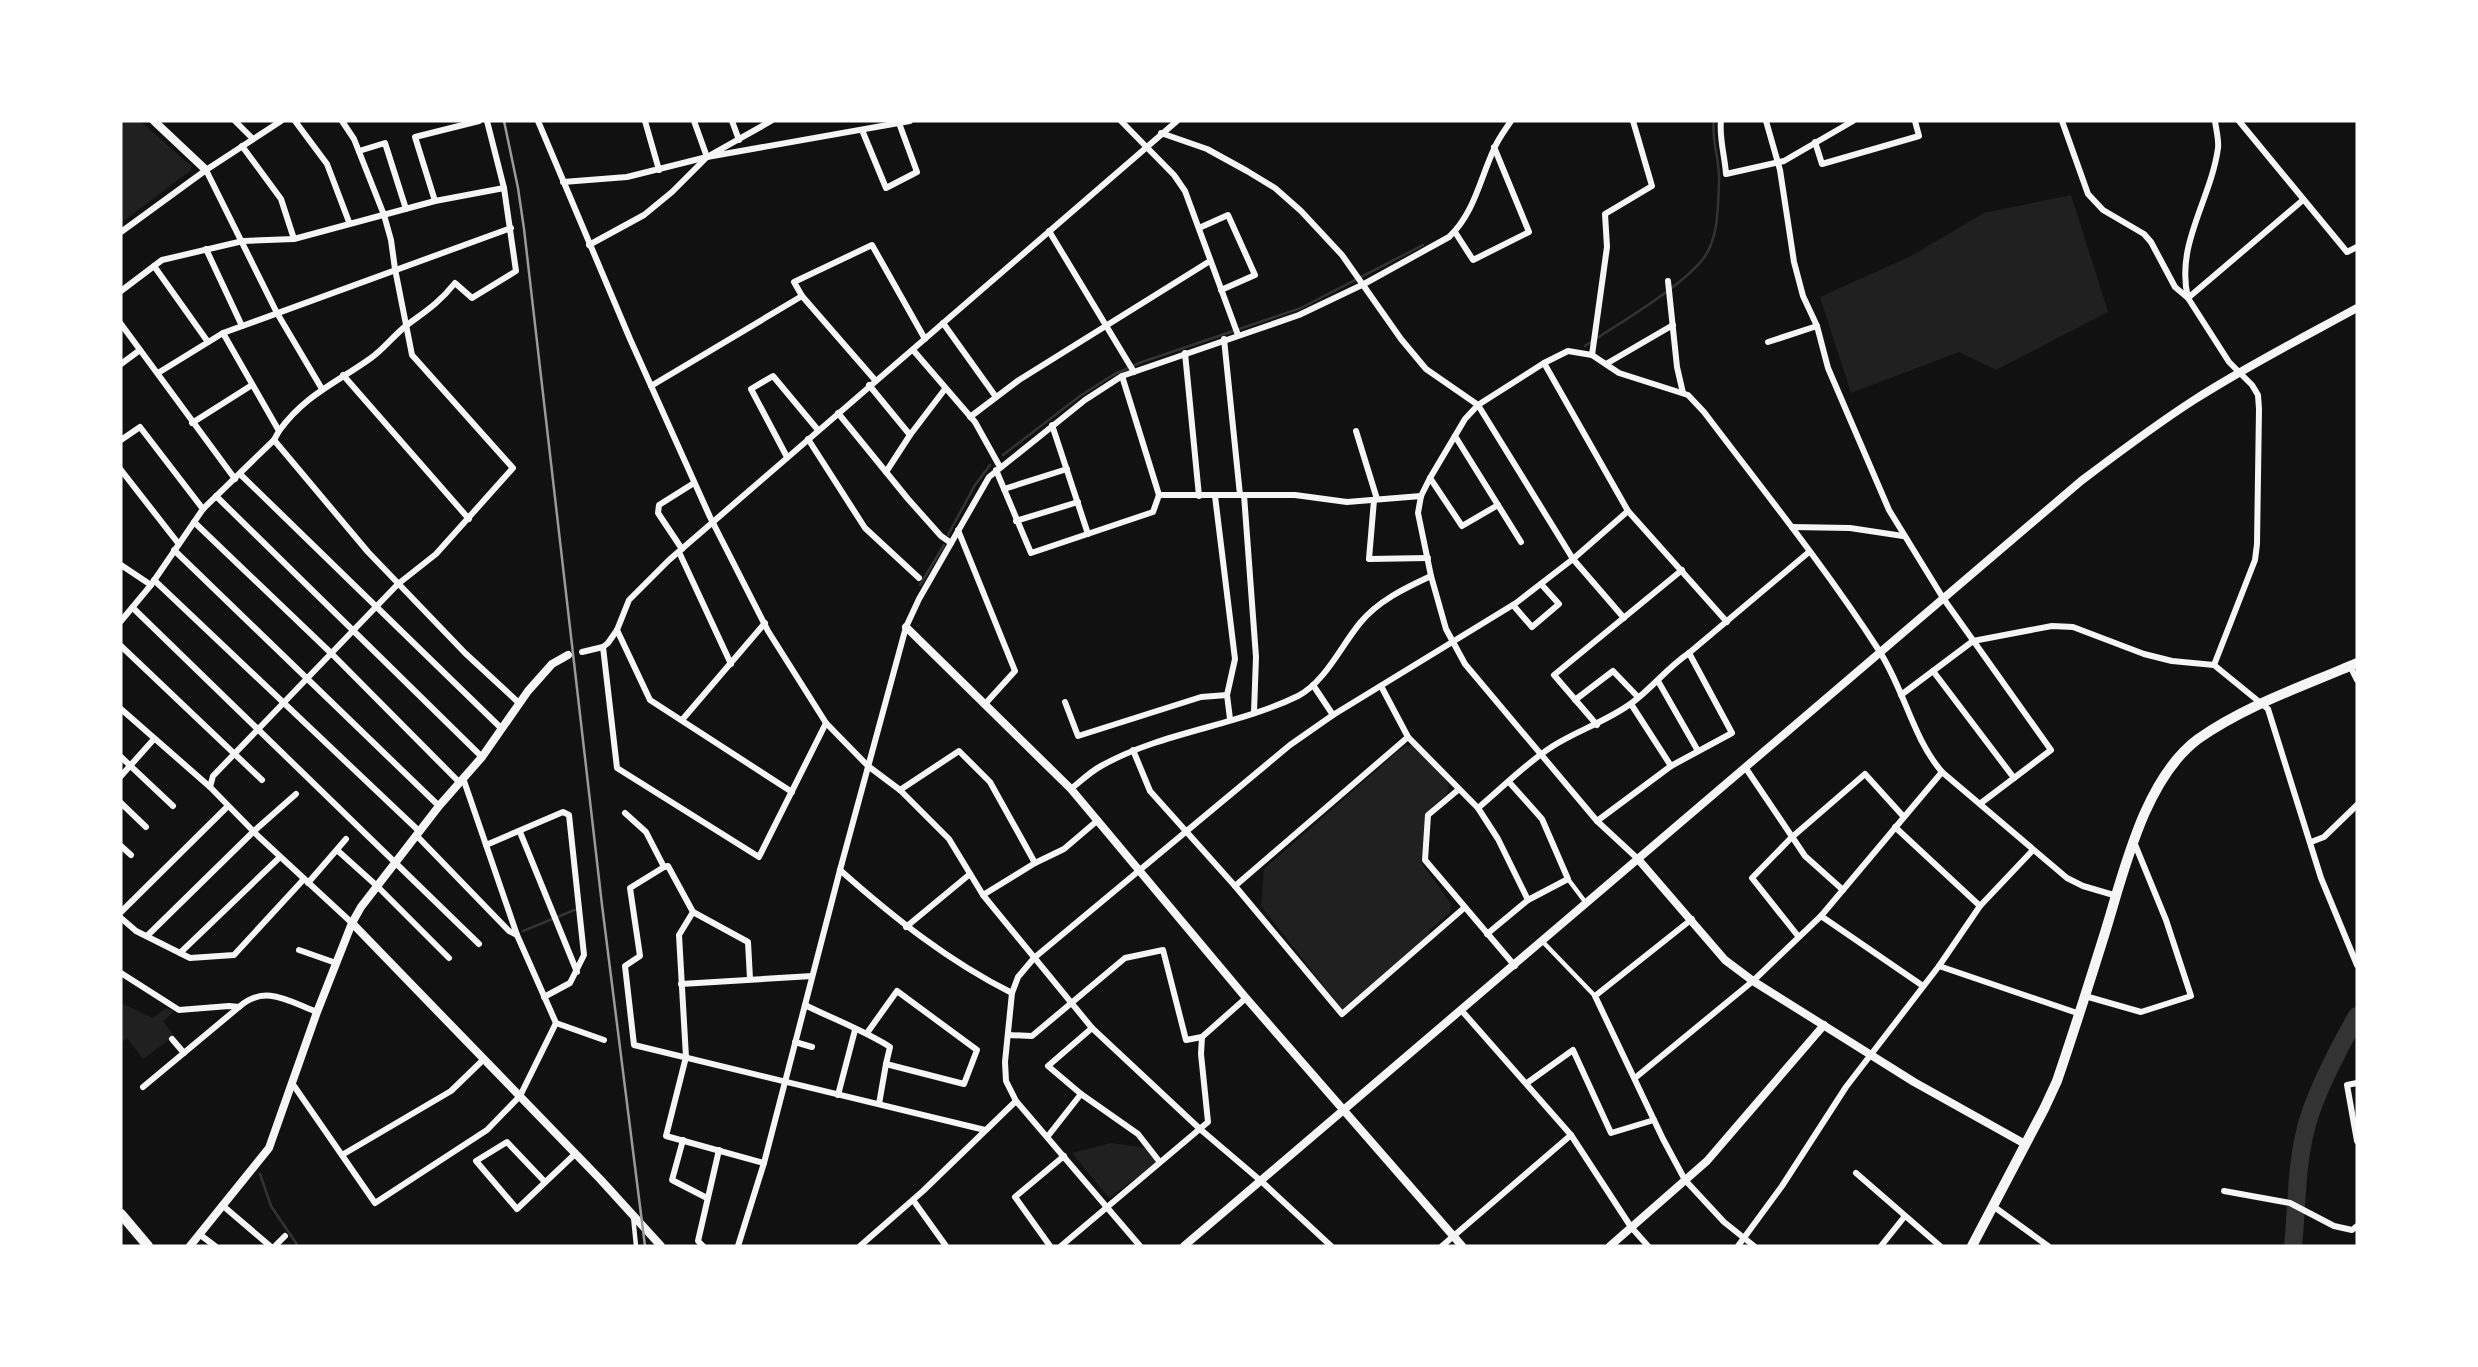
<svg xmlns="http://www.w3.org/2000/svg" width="2478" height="1367" font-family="Literata,serif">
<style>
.green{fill:#202020}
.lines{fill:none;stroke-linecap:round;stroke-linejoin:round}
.stream{stroke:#333;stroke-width:2.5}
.river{stroke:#333;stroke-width:18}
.pedestrian{stroke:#f5f5f5;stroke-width:4.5}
.minor{stroke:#f5f5f5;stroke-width:6}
.tertiary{stroke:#f5f5f5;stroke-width:8}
.primary{stroke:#f5f5f5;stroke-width:10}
.trunk{stroke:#f5f5f5;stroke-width:10}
.rail{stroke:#9a9a9a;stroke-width:2.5}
</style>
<rect width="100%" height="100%" fill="#111"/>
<!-- green -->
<g class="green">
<polygon points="121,121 140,121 191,166 191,170 125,220 121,220"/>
<polygon points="2071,195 2108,312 1996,370 1959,352 1851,393 1820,297 1911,256 1984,213"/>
<polygon points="1416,745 1449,784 1447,794 1426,812 1421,862 1451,904 1450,913 1429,930 1430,937 1342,1009 1261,906 1264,869 1404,746"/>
<polygon points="121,1003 153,1018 166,1008 174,1012 163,1021 174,1036 143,1059 127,1038 121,1043"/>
<polygon points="1111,1143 1146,1148 1159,1161 1109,1198 1072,1153"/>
</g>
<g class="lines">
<!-- stream -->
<g class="stream">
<path d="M 1585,346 C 1619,323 1679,289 1703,259 C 1719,239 1718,204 1719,180 C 1720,160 1711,141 1714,121"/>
<polyline points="1003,455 1080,396 1113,375 1139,363 1301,308 1423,245"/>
<polyline points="948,535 975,485 990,465"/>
<polyline points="920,585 944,545"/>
<polyline points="523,931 577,909"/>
<polyline points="260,1174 271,1206 298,1246"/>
</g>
<!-- river -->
<path class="river" d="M 2293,1246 C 2297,1208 2296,1166 2306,1128 C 2314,1096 2340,1045 2357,1016"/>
<!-- pedestrian -->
<g class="pedestrian">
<polyline points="1568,879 1586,903"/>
<polyline points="1543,942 1595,996"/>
<polyline points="633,1216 636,1246"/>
</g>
<!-- minor -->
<g class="minor">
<polyline points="235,121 253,139"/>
<polyline points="295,121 327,164 349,222"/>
<polyline points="538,121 630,339 710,517 768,631 826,723 868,766 900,790 949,839 983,895 1092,1028 1200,1129 1261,1181 1331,1246"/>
<polyline points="645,121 659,170"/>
<polyline points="694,121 707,157"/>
<polyline points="732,121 739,140"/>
<polyline points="1121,121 1174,175 1185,191 1238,335"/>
<path d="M 1721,121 C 1719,138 1725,157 1726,174 L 1784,161 L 1853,121"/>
<polyline points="1766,121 1780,170 1794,262 1803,296 1817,326 1828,368 1889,510 1943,598 2051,750 1981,803"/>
<polyline points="2062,121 2088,194 2103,210 2144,234 2151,242 2175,287 2188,298 2229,362 2252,385 2258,395 2259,409 2257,544 2255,560 2214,665"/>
<path d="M 2215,121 C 2216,129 2219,140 2218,148 C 2211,200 2175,244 2188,298 L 2303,200"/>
<polyline points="2239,121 2347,252 2357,247"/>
<polyline points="862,130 886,188 917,172 899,123"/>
<polyline points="1161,133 1207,149 1247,171 1275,188 1301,211 1342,255 1401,339 1426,369 1478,405 1573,559 1624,618"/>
<polyline points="1815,142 1822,164 1919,136 1915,121"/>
<polyline points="242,146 281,199 294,239"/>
<polyline points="359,151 385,143 406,209"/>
<polyline points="206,170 277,313 322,389"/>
<polyline points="563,182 627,177 707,157 910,121"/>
<polyline points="435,201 415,137 479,121"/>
<polyline points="1199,228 1228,215 1255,275 1221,290"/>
<polyline points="1049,231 1134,372"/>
<polyline points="121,232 206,170 281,121"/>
<polyline points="1455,232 1473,260 1529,232 1494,147"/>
<polyline points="589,245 644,215 672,192 707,157 771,121"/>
<polyline points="206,249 242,326"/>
<polyline points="154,266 208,342"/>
<polyline points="1668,281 1677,367 1683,393"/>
<polyline points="121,291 162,260 243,241 294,239 435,201 504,188"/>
<polyline points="802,296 875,380"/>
<polyline points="943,323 996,397"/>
<polyline points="121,324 235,479"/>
<polyline points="1224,339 1240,495"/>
<polyline points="1768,342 1817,326"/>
<polyline points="913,350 975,422 1000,467"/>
<polyline points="1185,353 1199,496"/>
<polyline points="1592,355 1607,247 1605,214 1652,186 1633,121"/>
<polyline points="1544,363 1628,511 1727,622"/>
<polyline points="121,364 140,350"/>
<polyline points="1606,364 1673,325"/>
<polyline points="158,373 223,333 511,228"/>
<polyline points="343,375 469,519"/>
<polyline points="1122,376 1159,495 1295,495 1347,502 1421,496"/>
<polyline points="869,385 910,435"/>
<polyline points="651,386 802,296 794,282 872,245 925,339"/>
<polyline points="838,413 908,499 941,536 951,543"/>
<polyline points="970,417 1019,380 1210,261"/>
<polyline points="192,423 252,385"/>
<polyline points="1052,425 1088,534"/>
<path d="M 279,431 C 305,395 336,383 371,358 C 384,349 394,335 407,325 C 426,311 439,303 455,283 L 472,298 L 516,271 L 504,188 L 487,121"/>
<polyline points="1356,431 1377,499"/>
<polyline points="1455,436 1521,542"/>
<polyline points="808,439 865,528 919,578"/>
<polyline points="121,440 140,427 203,509"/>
<polyline points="274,440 368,552 465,653 519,703"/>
<polyline points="787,457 751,389 773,376 818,430"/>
<polyline points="121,470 178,543"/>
<polyline points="996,470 1031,553 1153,512 1159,495"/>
<polyline points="886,472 910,435 945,389"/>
<polyline points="240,474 501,728"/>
<polyline points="1430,478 1462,526 1498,505"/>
<polyline points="1004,489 1067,469"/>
<polyline points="1244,495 1256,657 1254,712"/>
<polyline points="216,496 482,757"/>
<polyline points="1215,496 1235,659 1227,695"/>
<polyline points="1374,500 1369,559 1428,558"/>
<polyline points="1016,521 1078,502"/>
<polyline points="194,522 332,654 460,783"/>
<polyline points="1792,527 1850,528 1903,536"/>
<polyline points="958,530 1015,671 985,704"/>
<polyline points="682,549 658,513 659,505 694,483"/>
<polyline points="174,550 439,806"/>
<polyline points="679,552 731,664"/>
<polyline points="121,565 151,585"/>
<polyline points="154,580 420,832"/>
<polyline points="1513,605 1532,627 1559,604 1541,584"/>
<polyline points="133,608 479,944"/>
<polyline points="121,621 151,585 203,509 274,440 279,431 223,333"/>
<polyline points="617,630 650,700 792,792"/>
<polyline points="121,646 262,780"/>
<polyline points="603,647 617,768 759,857 826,723"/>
<polyline points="582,652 603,647 608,643 617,630 629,600 669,560 1177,121"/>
<polyline points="2350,666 2357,680"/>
<polyline points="1933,671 2014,778"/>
<polyline points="1658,681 1698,751"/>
<polyline points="1313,685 1333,715"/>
<polyline points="1381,686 1408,737 1478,808 1498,839 1528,900"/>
<polyline points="1901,695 1973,641 2052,626 2073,627 2144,654 2172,661 2214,665 2268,709 2321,878 2357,965"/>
<polyline points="1575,700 1613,671 1638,697"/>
<polyline points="1065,702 1078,736 1201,697 1227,695 1230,719"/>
<polyline points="1631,704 1671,766"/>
<polyline points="121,709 210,787 258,836 352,923"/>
<polyline points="682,720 765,623"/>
<polyline points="1597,725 1554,675 1682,570"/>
<polyline points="1133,750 1150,791 1235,886 1342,1014 1464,908"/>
<polyline points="121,757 173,806"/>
<polyline points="1745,767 1805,856 1843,890"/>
<polyline points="121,776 154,739"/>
<polyline points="463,778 517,935 556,1023 604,1040"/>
<polyline points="210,787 213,776 398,584 436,554 513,468 412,355 395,269 391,240 384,215 354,139 342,121"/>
<path d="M 1071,789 C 1081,781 1090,772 1101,766 C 1161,732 1237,726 1298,696 C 1325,682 1341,646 1360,623 C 1378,601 1405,588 1431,576"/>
<polyline points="900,790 959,751 990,782 1035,863"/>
<polyline points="1458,790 1428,815 1425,860 1515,966"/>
<polyline points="121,803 146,827"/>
<path d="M 1478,808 C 1502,788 1526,763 1553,746 C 1578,730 1608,721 1633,702 C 1653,687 1668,667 1689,653 L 1809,552"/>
<polyline points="625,813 646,832 664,867"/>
<polyline points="1597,821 1671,766 1732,733 1689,653"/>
<polyline points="1895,827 1980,906"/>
<polyline points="520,832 577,972"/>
<polyline points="417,836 509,931 517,935"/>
<polyline points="2311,842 2324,837 2357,805"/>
<polyline points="486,845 563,812 569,815 584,955 570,983 544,997"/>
<polyline points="121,846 131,855"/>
<polyline points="337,850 377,886 449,958"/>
<path d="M 1638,859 L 1597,821 L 1465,664 L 1446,629 L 1431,576 L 1418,513 L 1421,496 L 1430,478 L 1465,419 L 1478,405 L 1544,363 L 1568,351 L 1592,355 L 1619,373 L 1688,395 L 1704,412 C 1763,490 1825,567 1878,649 C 1904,688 1912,737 1942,772 L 2067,878 L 2083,886 L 2117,896"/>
<path d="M 840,870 C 893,917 948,961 1012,993"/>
<polyline points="308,883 346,839"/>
<polyline points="1235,886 1408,737"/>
<polyline points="983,895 1035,863 1064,849 1098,820"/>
<polyline points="121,912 228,806"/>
<polyline points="693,912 748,942 750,979"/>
<polyline points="1821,916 1923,986"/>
<polyline points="121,918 136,931 190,958 234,955 304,879"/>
<polyline points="1692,919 1595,996 1663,1139 1685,1180 1724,1222 1754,1246"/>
<polyline points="906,927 970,874"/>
<polyline points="1487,934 1528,900 1568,879 1542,819 1509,782"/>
<polyline points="147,936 253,832 296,794"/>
<polyline points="1798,936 1752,878 1791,838 1865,774 1903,816"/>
<polyline points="299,950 336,963"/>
<polyline points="180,953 280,857"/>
<polyline points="1939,966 2080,1014"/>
<path d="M 121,973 L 179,1010 L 229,1006 L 239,1007 C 265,984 288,1001 317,1012"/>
<polyline points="681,984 812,976"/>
<polyline points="2085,996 2141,1012 2191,996 2166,920 2134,842"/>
<path d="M 805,1005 C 833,1019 863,1030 890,1047 L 886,1064 L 964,1084 L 977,1050 L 897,991 L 867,1033"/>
<polyline points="1462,1011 1571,1135 1631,1227 1648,1246"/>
<polyline points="1092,1028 1048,1066 1081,1094 1138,1134 1159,1161"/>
<polyline points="1008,1035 1032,1036 1125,958 1163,950 1186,1040 1202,1037 1246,998"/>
<polyline points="172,1039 184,1053"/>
<polyline points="795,1042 812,1047"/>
<polyline points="1635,1078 1753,981 1821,916 1942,772"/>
<polyline points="292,1083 375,1203 487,1130 520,1096 556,1023"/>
<polyline points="1527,1083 1573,1050 1611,1133 1654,1120"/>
<polyline points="2357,1083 2347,1085 2357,1141"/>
<polyline points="143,1087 239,1007"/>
<polyline points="838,1095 855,1030"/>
<polyline points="879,1104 886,1064"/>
<polyline points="1048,1136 1081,1094"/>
<polyline points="683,1140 672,1180 707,1198"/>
<polyline points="342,1155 451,1091 484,1059"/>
<polyline points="764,1163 666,1136 686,1057 679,935 693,912 668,866 664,867 630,888 640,956 625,966 634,1045 985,1130"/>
<polyline points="1856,1173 1940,1246"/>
<polyline points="545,1182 507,1142 476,1161 517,1209 575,1154"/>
<polyline points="2224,1191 2290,1203 2334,1226 2352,1230 2357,1226"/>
<polyline points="913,1200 946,1246"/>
<polyline points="222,1205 270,1246"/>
<polyline points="1993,1206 2048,1246"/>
<polyline points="199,1234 215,1246"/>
<polyline points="275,1246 285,1236"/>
<polyline points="703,1246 698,1241 719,1150"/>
<path d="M 738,1246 L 764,1163 L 840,870 L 906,627 L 919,599 L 989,477 L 1085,400 L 1122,376 L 1299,315 L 1364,284 L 1449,237 C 1474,214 1480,179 1494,149 C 1498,139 1505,130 1511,121"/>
<polyline points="860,1246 923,1191 1016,1101"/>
<polyline points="1050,1246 1015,1197 1064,1156"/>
<polyline points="1061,1246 1208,1122 1201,1054 1202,1037"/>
<polyline points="1140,1246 1016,1101 1006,1081 1005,1062 1012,993 1018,977 1034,958 1290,745 1333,715 1516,603 1573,559 1628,511"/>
<polyline points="1442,1246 1571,1135"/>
<polyline points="1738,1246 1782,1186 1846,1087 1939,966 1980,906 2033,850"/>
<polyline points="1881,1246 1905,1216"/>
</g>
<!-- tertiary -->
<g class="tertiary">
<polyline points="154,121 206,170"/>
<polyline points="906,627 1071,789 1246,998 1462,1246"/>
<polyline points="1638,859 1725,960 1753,981 1914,1082 2025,1144"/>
<polyline points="352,923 600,1179 661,1246"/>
<polyline points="190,1246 269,1148 317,1012 352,923 361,907 439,806 482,757 528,691 552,664 568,655"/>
<path d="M 1184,1246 L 2081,481 C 2118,453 2155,425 2194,400 C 2247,366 2302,338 2357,308"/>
<polyline points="1610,1246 1707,1161 1824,1025"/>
</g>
<!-- primary -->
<path class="primary" d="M 1972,1246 L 2044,1109 L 2057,1081 C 2073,1034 2088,987 2103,939 C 2123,876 2143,780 2198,739 C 2246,705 2304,686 2357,663"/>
<!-- trunk -->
<polyline class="trunk" points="121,1214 148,1246"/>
<!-- rail -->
<polyline class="rail" points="504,121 518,188 524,229 602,905 645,1246"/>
</g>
<!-- border -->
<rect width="2478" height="1367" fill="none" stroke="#ffffff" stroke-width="245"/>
</svg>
